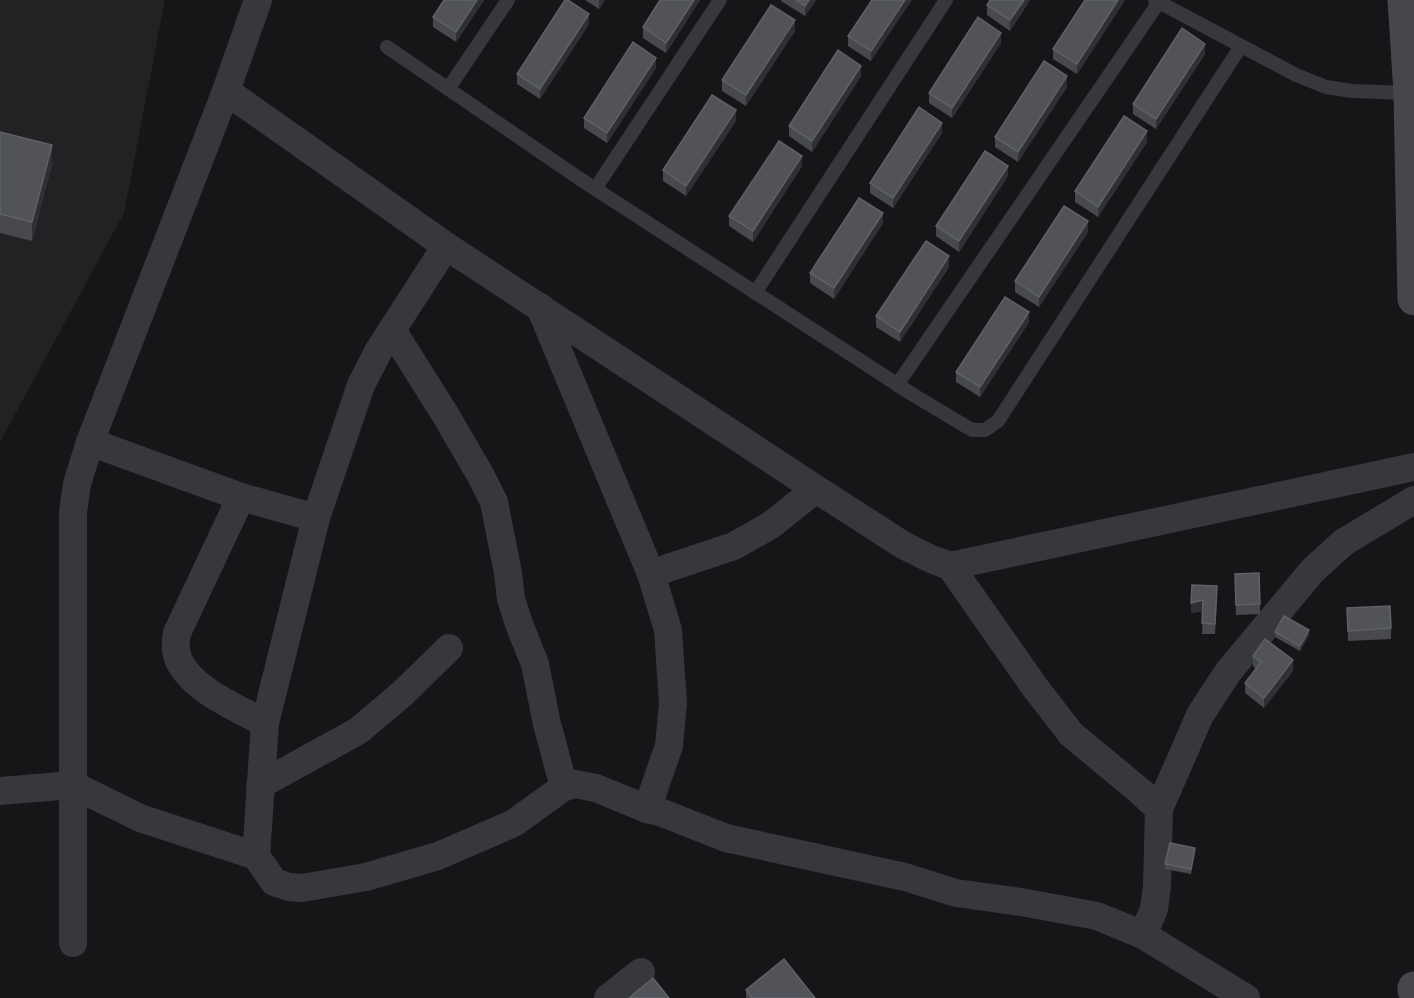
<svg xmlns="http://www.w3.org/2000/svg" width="1414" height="998" font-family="'Fira Sans Condensed',sans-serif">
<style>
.built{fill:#222225}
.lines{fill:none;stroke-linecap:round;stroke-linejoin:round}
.service{stroke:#37383d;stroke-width:14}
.minor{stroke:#37383d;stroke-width:28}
.secondary{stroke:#45474d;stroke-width:33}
.wall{fill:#47494d}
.shaded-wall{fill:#2f3033}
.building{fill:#525359;stroke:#5f6168;stroke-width:1.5}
</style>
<rect width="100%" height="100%" fill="#161618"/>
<!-- built -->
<polygon class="built" points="0,0 165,0 124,213 0,442"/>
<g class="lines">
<!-- service -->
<g class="service">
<polyline points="1155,0 1296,75 1326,87 1352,91 1410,93"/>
<polyline points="387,47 580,179 915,396 972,430 985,430 998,421 1241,46"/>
<polyline points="448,89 508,0"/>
<polyline points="595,189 720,0"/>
<polyline points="755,293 946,0"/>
<polyline points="897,385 1159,2"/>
</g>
<!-- minor -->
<g class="minor">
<polyline points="226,91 446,246 816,489 903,545 931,559 950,566 1414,467"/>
<polyline points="540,307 651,574 674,566 734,546 771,525 816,489"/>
<polyline points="392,330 445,414 481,476 494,502 508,573 511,599 519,624 535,664 547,724 564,787"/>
<polyline points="90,442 241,497 316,518"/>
<path d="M 241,497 L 177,633 C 175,643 175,652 179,661 C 193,690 237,708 265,723"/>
<polyline points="950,566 1034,686 1071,734 1141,792 1159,809"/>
<polyline points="260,785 358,731 403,693 449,648"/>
<polyline points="0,791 73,785 140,818 256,856 274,882 289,887 302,888 366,877 438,856 514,823 564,787 575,784 596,788 647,809 660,812 726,838 905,877 956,893 1021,902 1097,916 1143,935 1246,998"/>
<polyline points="647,809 669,746 673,703 668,630 651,574"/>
<polyline points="256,856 265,723 316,518 361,385 379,350 446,246"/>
<polyline points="1143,935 1154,909 1157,886 1159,809 1200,715 1228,672 1313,570 1344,542 1414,500"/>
<polyline points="73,943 73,512 77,484 90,442 226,91 258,0"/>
<polyline points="608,998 641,972"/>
</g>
<!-- secondary -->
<g class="secondary">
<polyline points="1404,0 1410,93 1414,299"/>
<polyline points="1414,988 1414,990"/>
</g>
</g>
<!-- wall -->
<g class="wall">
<polygon points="444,0 484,0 456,42 433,27 433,17"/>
<polygon points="585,0 605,0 599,9"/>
<polygon points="660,0 700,0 666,53 643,38 643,27"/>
<polygon points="781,0 816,0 805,16 781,1"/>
<polygon points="872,0 871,61 848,46 848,36"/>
<polygon points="1030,0 1010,31 987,15 987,5"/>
<polygon points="1085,0 1125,0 1077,74 1053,59 1053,49"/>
<polygon points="589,24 540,99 517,84 517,74"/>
<polygon points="795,31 746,106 722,91 722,80"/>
<polygon points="1001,43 952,118 929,103 929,93"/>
<polygon points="1205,54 1156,129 1133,114 1133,104"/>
<polygon points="656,68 607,143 584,128 584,118"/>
<polygon points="861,76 812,152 789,136 789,126"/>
<polygon points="1067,87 1018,162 995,147 995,137"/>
<polygon points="736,121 686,196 663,181 663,170"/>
<polygon points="0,132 52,164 32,241 0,233"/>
<polygon points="942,133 893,208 870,193 870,183"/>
<polygon points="1147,142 1098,217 1075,202 1075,191"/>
<polygon points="802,166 753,242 729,226 729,216"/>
<polygon points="1008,176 959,252 936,236 936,226"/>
<polygon points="883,223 834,299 810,283 810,273"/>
<polygon points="1088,232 1039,307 1015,292 1015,281"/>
<polygon points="949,267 900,342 876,327 876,316"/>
<polygon points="1029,322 980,397 956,382 956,372"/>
<polygon points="1235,584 1260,604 1260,614 1236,615"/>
<polygon points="1217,596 1215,634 1202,634 1203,611 1191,613"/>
<polygon points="1347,608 1391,628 1391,639 1348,641"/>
<polygon points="1275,632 1309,635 1300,651 1275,637"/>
<polygon points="1253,656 1293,671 1264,708 1245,693 1245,683 1256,669 1253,666"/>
<polygon points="1195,854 1191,874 1165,869 1165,864"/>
<polygon points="746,990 815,998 746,998"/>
</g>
<!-- shaded-wall -->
<g class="shaded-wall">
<polygon points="477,0 484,0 456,42 456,32"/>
<polygon points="599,0 605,0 599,9"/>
<polygon points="694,0 700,0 666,53 666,43"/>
<polygon points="809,0 816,0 805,16 805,6"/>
<polygon points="905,0 912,0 871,61 871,51"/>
<polygon points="1024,0 1030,0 1010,31 1010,20"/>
<polygon points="1118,0 1125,0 1077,74 1077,64"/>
<polygon points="589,14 589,24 540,99 540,89"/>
<polygon points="795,20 795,31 746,106 746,95"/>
<polygon points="1001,33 1001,43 952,118 952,108"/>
<polygon points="1205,44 1205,54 1156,129 1156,119"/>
<polygon points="656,58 656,68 607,143 607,133"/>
<polygon points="861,66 861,76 812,152 812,141"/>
<polygon points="1067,76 1067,87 1018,162 1018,152"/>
<polygon points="736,110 736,121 686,196 686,186"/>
<polygon points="942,123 942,133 893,208 893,198"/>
<polygon points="1147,131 1147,142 1098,217 1098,207"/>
<polygon points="52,145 52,164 32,241 32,222"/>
<polygon points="802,156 802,166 753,242 753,231"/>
<polygon points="1008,166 1008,176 959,252 959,241"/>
<polygon points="883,213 883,223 834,299 834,288"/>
<polygon points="1088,221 1088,232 1039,307 1039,297"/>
<polygon points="949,256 949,267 900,342 900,332"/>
<polygon points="1029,312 1029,322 980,397 980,387"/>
<polygon points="1203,600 1203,611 1191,613 1191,603"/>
<polygon points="1309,630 1309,635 1300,651 1300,646"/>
<polygon points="1293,660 1293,671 1264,708 1264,698"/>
<polygon points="1195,848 1195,854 1191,874 1191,869"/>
</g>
<!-- building -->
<g class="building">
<polygon points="444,0 477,0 456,32 433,17"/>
<polygon points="565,0 568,0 589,14 540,89 517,74"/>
<polygon points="660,0 694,0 666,43 643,27"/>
<polygon points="796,0 809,0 805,6"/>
<polygon points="872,0 905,0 871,51 848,36"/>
<polygon points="990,0 1024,0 1010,20 987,5"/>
<polygon points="1085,0 1118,0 1077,64 1053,49"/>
<polygon points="771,5 795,20 746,95 722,80"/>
<polygon points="978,17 1001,33 952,108 929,93"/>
<polygon points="1182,28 1205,44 1156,119 1133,104"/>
<polygon points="633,42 656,58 607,133 584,118"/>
<polygon points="838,50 861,66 812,141 789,126"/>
<polygon points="1044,61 1067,76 1018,152 995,137"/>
<polygon points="712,95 736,110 686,186 663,170"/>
<polygon points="919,107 942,123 893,198 870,183"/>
<polygon points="1124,116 1147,131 1098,207 1075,191"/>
<polygon points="0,132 52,145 32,222 0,214"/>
<polygon points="779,141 802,156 753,231 729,216"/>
<polygon points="985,151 1008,166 959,241 936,226"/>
<polygon points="859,198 883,213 834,288 810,273"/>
<polygon points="1064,206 1088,221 1039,297 1015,281"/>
<polygon points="926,241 949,256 900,332 876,316"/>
<polygon points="1005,297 1029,312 980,387 956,372"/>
<polygon points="1259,573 1260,604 1236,605 1235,574"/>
<polygon points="1192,585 1217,586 1215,624 1202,623 1203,600 1191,603"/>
<polygon points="1390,606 1391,628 1348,631 1347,608"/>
<polygon points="1284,616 1309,630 1300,646 1275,632"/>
<polygon points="1265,639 1293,660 1264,698 1245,683 1261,662 1253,656"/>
<polygon points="1170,843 1195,848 1191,869 1165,864"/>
<polygon points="784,959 815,998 752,998 746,990"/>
<polygon points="653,978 669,998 629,998"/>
</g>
</svg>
